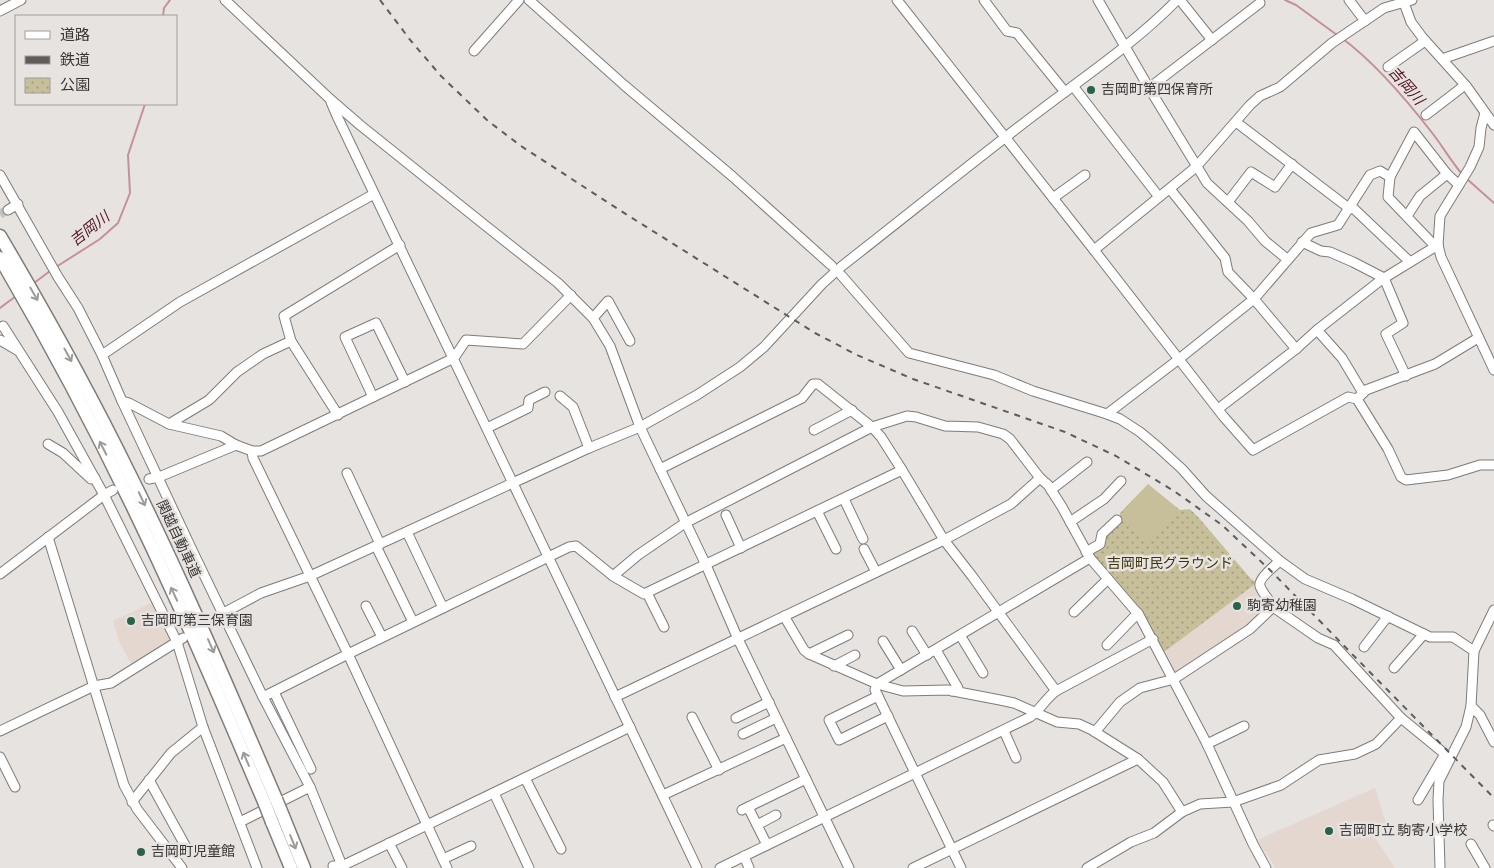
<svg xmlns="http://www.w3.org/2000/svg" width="1494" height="868" font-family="'Alegreya Sans','Noto Sans JP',sans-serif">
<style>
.built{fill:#e3d7d0}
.park{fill:url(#park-dots)}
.pitch{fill:#c7bf9a}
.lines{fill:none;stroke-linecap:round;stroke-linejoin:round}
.stream{stroke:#c59098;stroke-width:2}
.minor-tunnel{stroke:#c4c1be;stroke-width:9;stroke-dasharray:9 4.5;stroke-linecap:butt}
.minor-casing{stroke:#7f7b79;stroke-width:11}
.highway-casing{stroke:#7f7b79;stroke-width:15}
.minor{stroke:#fff;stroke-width:9}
.highway{stroke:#fff;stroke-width:12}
.rail{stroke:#5e5d5b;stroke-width:2;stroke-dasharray:6 6;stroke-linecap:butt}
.highway-bridge-casing{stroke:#7f7b79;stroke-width:15;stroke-linecap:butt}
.highway-bridge{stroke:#fff;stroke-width:12}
.oneway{stroke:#9c9b9a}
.poi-dot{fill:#2b634a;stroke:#e7e3e0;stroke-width:2}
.labels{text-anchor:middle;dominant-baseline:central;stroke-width:5;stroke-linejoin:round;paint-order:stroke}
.poi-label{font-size:14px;fill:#383736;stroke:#e7e3e0;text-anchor:start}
.street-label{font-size:14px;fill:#383736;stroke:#e7e3e0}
.park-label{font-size:14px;fill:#3d340d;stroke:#e7e3e0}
.water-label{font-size:15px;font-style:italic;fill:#511122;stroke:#e7e3e0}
</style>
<defs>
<pattern id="park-dots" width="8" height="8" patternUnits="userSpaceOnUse" patternTransform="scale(1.25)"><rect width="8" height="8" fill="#c7bf9a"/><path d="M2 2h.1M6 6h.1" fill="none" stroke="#a39c7e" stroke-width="1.8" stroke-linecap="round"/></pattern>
</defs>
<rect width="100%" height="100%" fill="#e7e3e0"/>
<!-- built -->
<g class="built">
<polygon points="1254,585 1258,588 1269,602 1268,608 1238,633 1176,673 1172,672 1164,652"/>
<polygon points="153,602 170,634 170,643 132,666 119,641 113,621"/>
<polygon points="1375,788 1387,826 1373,835 1395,868 1276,868 1257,840"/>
</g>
<!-- park -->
<polygon class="park" points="1148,484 1180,510 1190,509 1199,518 1251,579 1256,582 1254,585 1164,652 1143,614 1112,575 1091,554 1104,535 1120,521 1120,513"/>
<!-- pitch -->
<polygon class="pitch" points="1148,485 1178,511 1147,540 1121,517 1121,514"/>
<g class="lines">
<!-- stream -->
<g class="stream">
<polyline points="1285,0 1296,5 1337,35"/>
<polyline points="163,16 164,8 170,0"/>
<path d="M 1343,39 C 1374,62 1409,103 1433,134 C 1443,147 1451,161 1462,174"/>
<polyline points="1467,179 1494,203"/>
<polyline points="56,267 100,239 118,223 130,193 128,155 145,104"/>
<polyline points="34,283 50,271"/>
<polyline points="0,308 16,296"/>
</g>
<!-- minor-tunnel -->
<g class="minor-tunnel">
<polyline points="0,214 8,210"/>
<polyline points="196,629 216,617"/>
</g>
<defs>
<g id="minor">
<polyline points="225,0 330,99 360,125 486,226 558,283 593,318 610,346 640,427 706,565 738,639 849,868"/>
<polyline points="529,0 624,85 732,176 832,266"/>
<polyline points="897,0 1094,250 1223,416 1253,450 1348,397 1357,399 1388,449 1401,477 1406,480 1448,475 1480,465 1494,465"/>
<polyline points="984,0 1007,31 1017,33 1065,92"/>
<polyline points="1098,0 1149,88 1207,183 1248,221 1265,241 1287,259"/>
<polyline points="1180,0 1212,40"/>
<polyline points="1349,0 1365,21"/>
<polyline points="1403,0 1411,22 1422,37 1467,87 1494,125"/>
<polyline points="0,11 21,0"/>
<polyline points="474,51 519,0"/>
<polyline points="1442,59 1494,41"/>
<polyline points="1388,67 1425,41"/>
<polyline points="1073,86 1159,197"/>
<polyline points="1149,88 1260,3"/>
<path d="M 331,102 L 337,116 C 457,367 578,617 697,868"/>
<polyline points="1485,113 1481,128 1479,147 1470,167 1440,216 1438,245 1441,257 1494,370"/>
<polyline points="1426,115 1465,85"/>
<polyline points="1236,122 1350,209"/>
<polyline points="0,175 58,277 78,308 102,355 122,401 193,552 263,697 310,787 343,868"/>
<polyline points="1390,177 1414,132 1447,174 1459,185"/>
<polyline points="1170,189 1225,258 1228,272 1254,299 1296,349"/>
<polyline points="1053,198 1085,175"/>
<polyline points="1228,202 1251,172 1275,187 1292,164"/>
<polyline points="1351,206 1410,262"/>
<polyline points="8,210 18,204"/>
<polyline points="1407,216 1420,196 1447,174"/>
<polyline points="1302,242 1321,251 1330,252 1353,262 1384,278 1403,323 1386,334 1406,376"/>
<polyline points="1094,250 1196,167 1250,105 1260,96 1280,87 1332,43 1384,8 1412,0"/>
<polyline points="841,275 909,353 994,375 1033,391 1107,414 1120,419 1140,432 1158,447 1182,469 1206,496 1280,561 1305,579 1352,599 1430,637 1453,637 1474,651"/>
<polyline points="593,318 608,301 630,341"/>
<polyline points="3,326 58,412 104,495 177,642 203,727 257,868"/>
<polyline points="1317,330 1342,358 1363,393"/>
<polyline points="0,340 17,350"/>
<polyline points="291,341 338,415"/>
<polyline points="102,355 180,302 374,194"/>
<polyline points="560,396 573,407 589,448"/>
<polyline points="373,397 345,337 376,323 405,382"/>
<polyline points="1357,399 1366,390 1435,364 1478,338"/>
<polyline points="122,401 129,403 169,424 221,436 236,445"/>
<polyline points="1218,409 1296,349 1317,330 1381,280 1438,245"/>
<polyline points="1107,414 1179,359 1254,299 1311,233 1338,225 1370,175 1380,171 1390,177 1388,197 1433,244 1438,245"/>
<polyline points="169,424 209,400 237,372 263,354 291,341 284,316 400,245"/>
<polyline points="487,428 528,408 529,400 545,392"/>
<polyline points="814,430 852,410"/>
<polyline points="48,444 63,453 91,479 95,478"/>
<polyline points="252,451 253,458 348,654 447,868"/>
<polyline points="660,469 802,398 813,384 818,384 872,427 881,437 902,470 944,540 972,576 1056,691"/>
<polyline points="347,473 380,544"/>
<polyline points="149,479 159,477 236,445 252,451 261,451 454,358 466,340 523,344 571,295"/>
<polyline points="1051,490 1087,462"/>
<polyline points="844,499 863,539"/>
<polyline points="817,511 836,549"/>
<polyline points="726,515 741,548"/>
<polyline points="1070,522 1104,499 1121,481"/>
<polyline points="407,532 443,608"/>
<polyline points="48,537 124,785 137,809 182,868"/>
<polyline points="376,546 413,622"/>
<polyline points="864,549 876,572"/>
<polyline points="1086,552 1100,544 1102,534 1117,520"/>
<polyline points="0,574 104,495 113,490"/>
<polyline points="613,576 638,555 685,523 872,427 907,416 916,417 945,426 978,427 1003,434 1010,439 1040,478 1048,485 1062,507 1090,558 1139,615 1207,744 1253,844 1266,868"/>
<polyline points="647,593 664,627"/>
<polyline points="366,606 382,637"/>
<polyline points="1074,612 1108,579"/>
<polyline points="784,616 804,650 809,654 877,684 903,691 948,690 1000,700 1014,703 1057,722 1079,724 1092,730 1138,759 1163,782 1182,812"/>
<path d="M 216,617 L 261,593 L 310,576 L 589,448 L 640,427 L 697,395 L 740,367 L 764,347 L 822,284 L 842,266 C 906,216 969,165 1033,116 C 1081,79 1134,44 1177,0"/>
<polyline points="912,631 927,655"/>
<polyline points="960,635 983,673"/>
<polyline points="883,641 901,670"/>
<polyline points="1107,645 1138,613"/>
<polyline points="1364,647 1388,616"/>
<polyline points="936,650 958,688 952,691"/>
<polyline points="809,654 848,635"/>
<polyline points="834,666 855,655"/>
<polyline points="1394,668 1424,634"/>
<polyline points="877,684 1090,558"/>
<polyline points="877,684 875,690 961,868"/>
<polyline points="274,692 311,769"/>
<polyline points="878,696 829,720 839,740 888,716"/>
<polyline points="263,697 348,654 569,547 576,546 613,576 644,594 902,470"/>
<polyline points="615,697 944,540 1011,504 1040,478"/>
<polyline points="1471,706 1480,715 1494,742"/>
<polyline points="692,717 719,770"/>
<polyline points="736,718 769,702"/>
<polyline points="1401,718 1445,754 1418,800"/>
<polyline points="0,731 94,686 111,683 183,638"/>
<polyline points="1004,731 1016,758"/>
<polyline points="1095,732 1120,702 1140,688 1174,679 1250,629 1273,607"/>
<polyline points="743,734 776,718"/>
<polyline points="1207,744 1244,726"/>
<polyline points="0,757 15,787"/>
<polyline points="525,778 561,849"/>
<polyline points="149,780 186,847"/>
<polyline points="494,793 529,868"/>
<polyline points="663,795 786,738"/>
<polyline points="132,802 171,753 203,727"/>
<polyline points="748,807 767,845"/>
<polyline points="742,810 806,779"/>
<polyline points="240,822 310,787"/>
<polyline points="757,825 776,815"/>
<polyline points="1493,825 1494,826"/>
<polyline points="389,843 402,868"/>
<polyline points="1471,844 1485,868"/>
<polyline points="744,856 749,868"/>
<polyline points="443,859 471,846"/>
<polyline points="333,866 342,866 630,727"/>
<path d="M 720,868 L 1030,717 C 1040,710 1046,698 1056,691 L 1153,639"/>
<polyline points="913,868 1138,759"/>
<path d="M 1087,868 L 1131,842 L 1154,833 L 1182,812 L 1200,804 L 1233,802 L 1281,785 L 1319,760 L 1355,754 L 1376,744 L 1401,718 L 1334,645 L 1318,638 L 1273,607 C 1270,600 1262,593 1260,586 C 1258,579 1274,566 1280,561"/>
<polyline points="1440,868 1438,800 1439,781 1466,727 1471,706 1474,651 1494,610"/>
</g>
<g id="highway">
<path d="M 0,236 C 46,314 90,393 130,475 C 183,581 229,690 276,799"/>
<path d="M 0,258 C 64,367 122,480 174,595 C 206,664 235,734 265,804"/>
<polyline points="283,816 304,868"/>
<polyline points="272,822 291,868"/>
</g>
</defs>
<!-- minor casing -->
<use href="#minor" class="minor-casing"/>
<!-- highway casing -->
<use href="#highway" class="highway-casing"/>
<!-- minor -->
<use href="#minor" class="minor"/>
<!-- highway -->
<use href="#highway" class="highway"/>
<!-- rail -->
<polyline class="rail" points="380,0 411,41 441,76 488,121 521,146 621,211 815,333 857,355 913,379 1065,432 1116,456 1174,491 1222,525 1270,570 1355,657 1494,798"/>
<defs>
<g id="highway-bridge">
<polyline points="276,799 283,816"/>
<polyline points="265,804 272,822"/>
</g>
</defs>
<!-- highway-bridge casing -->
<use href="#highway-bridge" class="highway-bridge-casing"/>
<!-- highway-bridge -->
<use href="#highway-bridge" class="highway-bridge"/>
</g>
<!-- one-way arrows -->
<defs><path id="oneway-shaft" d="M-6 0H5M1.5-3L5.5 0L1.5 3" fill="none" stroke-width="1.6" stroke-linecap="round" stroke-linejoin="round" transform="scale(1.25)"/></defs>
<g class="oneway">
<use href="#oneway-shaft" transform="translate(34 294) rotate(60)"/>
<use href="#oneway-shaft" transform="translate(68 355) rotate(61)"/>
<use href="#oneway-shaft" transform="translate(103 448) rotate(-117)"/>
<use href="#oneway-shaft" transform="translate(142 499) rotate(65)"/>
<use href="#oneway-shaft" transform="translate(174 594) rotate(-115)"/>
<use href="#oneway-shaft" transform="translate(211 646) rotate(66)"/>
<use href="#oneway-shaft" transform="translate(246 759) rotate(-113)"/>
<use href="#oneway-shaft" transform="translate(293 842) rotate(68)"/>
</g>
<!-- markers -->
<g class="poi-dot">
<circle cx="1091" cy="90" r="5"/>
<circle cx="1237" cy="606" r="5"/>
<circle cx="131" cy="621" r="5"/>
<circle cx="1329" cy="831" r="5"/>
<circle cx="141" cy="852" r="5"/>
</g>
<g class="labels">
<!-- poi labels -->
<g class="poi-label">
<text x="1101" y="90">吉岡町第四保育所</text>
<text x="1247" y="606">駒寄幼稚園</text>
<text x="141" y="621">吉岡町第三保育園</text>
<text x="1339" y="831">吉岡町立 駒寄小学校</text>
<text x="151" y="852">吉岡町児童館</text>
</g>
<!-- street labels -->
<g class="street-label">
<text transform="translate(178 539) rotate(65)">関越自動車道</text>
</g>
<!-- park labels -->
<g class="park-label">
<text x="1170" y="564">吉岡町民グラウンド</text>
</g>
<!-- water labels -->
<g class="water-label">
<text transform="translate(1406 86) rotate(49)">吉岡川</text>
<text transform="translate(90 229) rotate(-38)">吉岡川</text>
</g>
</g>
<!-- legend -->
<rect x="15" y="15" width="162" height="90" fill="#e7e3e0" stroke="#a19e9c"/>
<rect x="25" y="31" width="25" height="8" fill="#ffffff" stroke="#a19e9c"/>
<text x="60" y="40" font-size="15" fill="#383736">道路</text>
<rect x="25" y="56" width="25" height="8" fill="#5e5d5b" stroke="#a19e9c"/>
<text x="60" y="65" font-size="15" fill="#383736">鉄道</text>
<rect x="25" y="78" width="25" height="15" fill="url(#park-dots)" stroke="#a19e9c"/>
<text x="60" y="90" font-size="15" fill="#383736">公園</text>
</svg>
